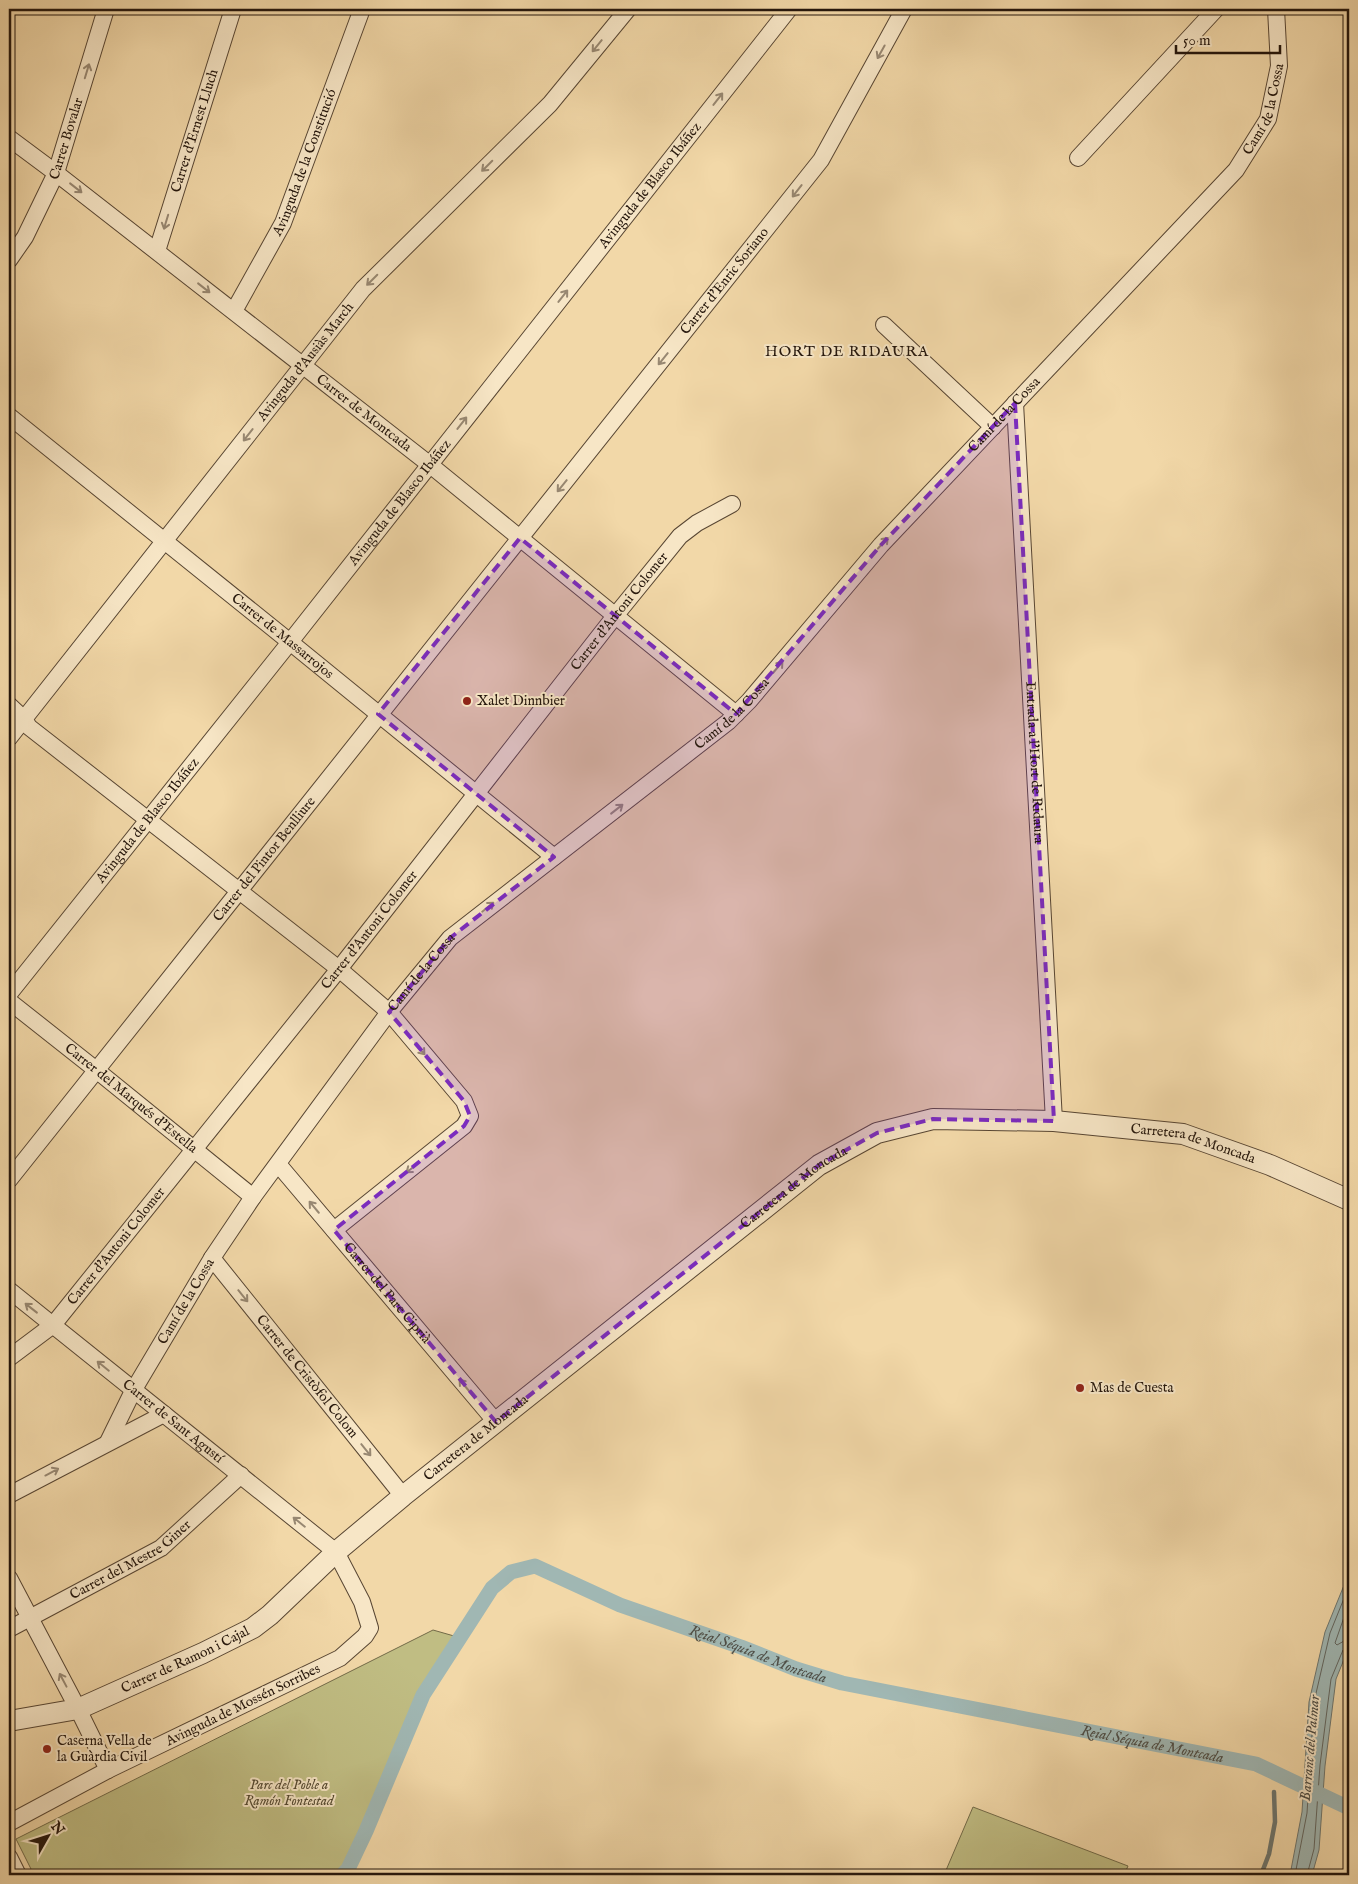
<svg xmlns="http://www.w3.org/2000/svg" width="1358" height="1884" font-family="'IM FELL English',serif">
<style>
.green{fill:#c0bd83;stroke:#726a48}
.water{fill:#a0b7b3;stroke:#6e7770}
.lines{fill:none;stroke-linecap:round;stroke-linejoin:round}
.shore{stroke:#626660;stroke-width:1}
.stream{stroke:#6e7770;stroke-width:4.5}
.canal{stroke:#a0b7b3;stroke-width:15}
.minor-casing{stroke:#584633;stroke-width:18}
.tertiary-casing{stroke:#584633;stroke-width:22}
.minor{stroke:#f7e6c6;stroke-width:16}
.tertiary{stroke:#f7e6c6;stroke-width:20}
.oneway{stroke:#988872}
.marked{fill:#7b2cbf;fill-opacity:0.2;stroke:#7b2cbf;stroke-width:4;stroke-dasharray:10 6;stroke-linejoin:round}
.poi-dot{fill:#8f2418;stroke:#f7e6c6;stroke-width:2}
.labels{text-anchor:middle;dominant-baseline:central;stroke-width:4;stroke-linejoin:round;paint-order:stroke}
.street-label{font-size:14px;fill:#24160c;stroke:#f7e6c6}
.poi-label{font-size:14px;fill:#24160c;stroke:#f7e6c6;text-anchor:start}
.park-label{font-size:14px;font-style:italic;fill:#534830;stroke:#f7e6c6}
.neighbourhood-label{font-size:15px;letter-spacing:1px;fill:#24160c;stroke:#f7e6c6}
.water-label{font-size:15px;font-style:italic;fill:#4f4e46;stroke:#f7e6c6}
</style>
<rect width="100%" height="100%" fill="#f2d8a8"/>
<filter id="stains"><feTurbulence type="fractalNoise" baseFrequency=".004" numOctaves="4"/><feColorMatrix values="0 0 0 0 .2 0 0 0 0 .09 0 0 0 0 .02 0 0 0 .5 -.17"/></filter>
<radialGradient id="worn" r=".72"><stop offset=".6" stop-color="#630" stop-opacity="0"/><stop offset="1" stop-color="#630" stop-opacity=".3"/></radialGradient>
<!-- green -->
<g class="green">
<polygon points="433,1630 454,1636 420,1689 363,1828 344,1867 336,1875 34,1875 16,1839"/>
<polygon points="973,1807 1128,1866 1124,1875 944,1875"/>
</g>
<!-- water -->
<polygon class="water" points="1349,1573 1349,1647 1336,1679 1325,1766 1319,1850 1312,1875 1290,1875 1302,1812 1309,1702 1325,1632"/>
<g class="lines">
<!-- shore -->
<g class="shore">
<polyline points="1349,1603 1335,1643 1337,1645 1344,1641 1349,1640"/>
<polyline points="1295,1875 1307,1813 1314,1702 1330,1633 1349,1586"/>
<polyline points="1307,1875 1314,1849 1320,1765 1331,1679 1343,1650 1349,1647"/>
</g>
<!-- stream -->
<polyline class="stream" points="1261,1875 1269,1854 1275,1822 1274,1792"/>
<!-- canal -->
<path class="canal" id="s1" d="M 342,1875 L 348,1869 L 366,1831 L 423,1695 L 492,1588 L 511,1572 L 535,1566 L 620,1605 L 741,1647 L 796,1669 L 842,1683 L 1256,1764 L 1349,1808"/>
<defs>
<g id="minor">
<path id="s2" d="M 9,138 L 56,173 L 429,464 L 736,714"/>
<polyline points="1078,158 1216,9"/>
<path id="s3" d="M 157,251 L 233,9"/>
<path id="s4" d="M 9,260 L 25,237 L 56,173 L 106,9"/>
<path id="s5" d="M 234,311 L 283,223 L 362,9"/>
<polyline points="884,325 993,427"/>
<path id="s6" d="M 1015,403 L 1054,1121"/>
<path id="s7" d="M 9,416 L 290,642 L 554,857"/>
<polyline points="9,705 24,719 29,727 339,969 389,1012 464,1101 470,1116 464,1126 334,1230"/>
<path id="s8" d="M 9,738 L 363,289 L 550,104 L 628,9"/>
<path id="s9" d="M 9,994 L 290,642 L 789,9"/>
<path id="s10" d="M 9,1001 L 95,1069 L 253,1197"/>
<path id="s11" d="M 278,1164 L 496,1422"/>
<path id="s12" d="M 9,1180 L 821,160 L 904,9"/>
<path id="s13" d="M 212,1258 L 403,1496"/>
<path id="s14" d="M 9,1290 L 336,1552 L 362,1602 L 370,1628 L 365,1636 L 340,1658 L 108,1770 L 9,1823"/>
<path id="s15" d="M 9,1358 L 53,1325 L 339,969 L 615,616 L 680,536 L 697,523 L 732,504"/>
<path id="s16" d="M 108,1442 L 133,1391 L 212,1258 L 253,1197 L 389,1012 L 450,938 L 728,722 L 749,701 L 881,545 L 1236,170 L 1268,119 L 1279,66 L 1276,9"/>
<polyline points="9,1495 164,1414"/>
<polyline points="9,1578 78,1709 108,1770"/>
<path id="s17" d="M 9,1629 L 161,1548 L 241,1475"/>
<polyline points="9,1857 18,1875"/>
</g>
<g id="tertiary">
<path id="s18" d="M 9,1721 L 78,1709 L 203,1653 L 253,1628 L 270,1615 L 336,1552 L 403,1496 L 819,1165 L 877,1133 L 933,1119 L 1054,1121 L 1183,1134 L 1270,1165 L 1349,1200"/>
</g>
</defs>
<!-- minor casing -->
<use href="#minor" class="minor-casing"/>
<!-- tertiary casing -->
<use href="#tertiary" class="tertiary-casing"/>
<!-- minor -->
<use href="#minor" class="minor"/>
<!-- tertiary -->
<use href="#tertiary" class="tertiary"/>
</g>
<!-- one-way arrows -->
<defs><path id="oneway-shaft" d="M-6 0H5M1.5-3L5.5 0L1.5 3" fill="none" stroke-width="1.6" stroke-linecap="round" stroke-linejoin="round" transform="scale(1.25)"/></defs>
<g class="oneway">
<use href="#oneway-shaft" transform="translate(597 46) rotate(129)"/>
<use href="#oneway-shaft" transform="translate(881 52) rotate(119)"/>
<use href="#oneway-shaft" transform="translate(87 71) rotate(-73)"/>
<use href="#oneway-shaft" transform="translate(718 99) rotate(-52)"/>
<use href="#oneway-shaft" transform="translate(487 166) rotate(135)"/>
<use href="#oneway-shaft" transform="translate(76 188) rotate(38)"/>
<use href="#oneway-shaft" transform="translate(797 191) rotate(128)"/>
<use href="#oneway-shaft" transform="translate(166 222) rotate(107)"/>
<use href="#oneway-shaft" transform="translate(372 280) rotate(135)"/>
<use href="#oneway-shaft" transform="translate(204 288) rotate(38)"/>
<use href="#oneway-shaft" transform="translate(563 296) rotate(-52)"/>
<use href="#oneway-shaft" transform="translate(663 359) rotate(129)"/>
<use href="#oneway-shaft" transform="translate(462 423) rotate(-52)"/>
<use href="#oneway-shaft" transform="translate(248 435) rotate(128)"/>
<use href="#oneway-shaft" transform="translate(562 486) rotate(129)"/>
<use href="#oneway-shaft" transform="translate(883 543) rotate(-47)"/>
<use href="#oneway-shaft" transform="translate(778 667) rotate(-50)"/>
<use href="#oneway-shaft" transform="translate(617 809) rotate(-38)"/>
<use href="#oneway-shaft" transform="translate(488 907) rotate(-39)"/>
<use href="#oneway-shaft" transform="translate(420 1049) rotate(50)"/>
<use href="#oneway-shaft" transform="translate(412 1168) rotate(141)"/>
<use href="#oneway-shaft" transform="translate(314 1207) rotate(-130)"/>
<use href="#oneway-shaft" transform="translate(243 1296) rotate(51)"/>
<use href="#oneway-shaft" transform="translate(31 1308) rotate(-142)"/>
<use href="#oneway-shaft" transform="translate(103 1366) rotate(-141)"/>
<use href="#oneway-shaft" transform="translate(464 1385) rotate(-130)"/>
<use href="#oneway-shaft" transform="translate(366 1450) rotate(51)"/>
<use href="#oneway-shaft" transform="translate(52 1472) rotate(-28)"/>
<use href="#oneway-shaft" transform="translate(299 1522) rotate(-141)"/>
<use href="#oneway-shaft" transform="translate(63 1680) rotate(-118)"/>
</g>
<!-- marked area -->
<path class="marked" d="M 1015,403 L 1054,1121 L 933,1119 L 877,1133 L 819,1165 L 496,1422 L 334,1230 L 464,1126 L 470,1116 L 464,1101 L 389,1012 L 450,938 L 554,857 L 378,714 L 520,538 L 736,714 L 881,545 Z"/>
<!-- markers -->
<g class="poi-dot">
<circle cx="467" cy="701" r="5"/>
<circle cx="1080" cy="1388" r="5"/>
<circle cx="47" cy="1749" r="5"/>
</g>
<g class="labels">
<!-- street labels -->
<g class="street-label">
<text stroke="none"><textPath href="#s16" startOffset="1781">Camí de la Cossa</textPath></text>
<text stroke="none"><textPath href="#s3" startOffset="126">Carrer d'Ernest Lluch</textPath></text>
<text stroke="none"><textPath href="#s4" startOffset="135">Carrer Bovalar</textPath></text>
<text stroke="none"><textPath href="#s5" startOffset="165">Avinguda de la Constitució</textPath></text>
<text stroke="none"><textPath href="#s9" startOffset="1032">Avinguda de Blasco Ibáñez</textPath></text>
<text stroke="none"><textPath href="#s12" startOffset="1149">Carrer d'Enric Soriano</textPath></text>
<text stroke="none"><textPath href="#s8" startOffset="479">Avinguda d'Ausiàs March</textPath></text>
<text stroke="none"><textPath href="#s2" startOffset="449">Carrer de Montcada</textPath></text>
<text stroke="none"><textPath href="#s16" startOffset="1376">Camí de la Cossa</textPath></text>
<text stroke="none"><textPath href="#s9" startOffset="628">Avinguda de Blasco Ibáñez</textPath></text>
<text stroke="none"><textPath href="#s15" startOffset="966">Carrer d'Antoni Colomer</textPath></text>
<text stroke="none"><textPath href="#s7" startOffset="351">Carrer de Massarrojos</textPath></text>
<text stroke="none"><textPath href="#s16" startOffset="971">Camí de la Cossa</textPath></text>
<text stroke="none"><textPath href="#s6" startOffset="360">Entrada a l'Hort de Ridaura</textPath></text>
<text stroke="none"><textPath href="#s9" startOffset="222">Avinguda de Blasco Ibáñez</textPath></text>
<text stroke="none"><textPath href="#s12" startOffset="410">Carrer del Pintor Benlliure</textPath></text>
<text stroke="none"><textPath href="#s15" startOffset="561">Carrer d'Antoni Colomer</textPath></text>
<text stroke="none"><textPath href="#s16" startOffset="566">Camí de la Cossa</textPath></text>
<text stroke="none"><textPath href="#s10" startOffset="156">Carrer del Marqués d'Estella</textPath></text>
<text stroke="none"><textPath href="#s18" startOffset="1381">Carretera de Moncada</textPath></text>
<text stroke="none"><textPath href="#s18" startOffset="961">Carretera de Moncada</textPath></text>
<text stroke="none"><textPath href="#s15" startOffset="156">Carrer d'Antoni Colomer</textPath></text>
<text stroke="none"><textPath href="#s11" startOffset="169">Carrer del Pare Ciprià</textPath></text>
<text stroke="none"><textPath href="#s16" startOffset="161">Camí de la Cossa</textPath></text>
<text stroke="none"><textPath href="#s13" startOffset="152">Carrer de Cristòfol Colom</textPath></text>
<text stroke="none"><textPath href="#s14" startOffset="210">Carrer de Sant Agustí</textPath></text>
<text stroke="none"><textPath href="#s18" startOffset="556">Carretera de Moncada</textPath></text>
<text stroke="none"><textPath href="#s17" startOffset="140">Carrer del Mestre Giner</textPath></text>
<text stroke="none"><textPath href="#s18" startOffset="188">Carrer de Ramon i Cajal</textPath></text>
<text transform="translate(243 1705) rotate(-26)">Avinguda de Mossén Sorribes</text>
</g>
<!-- poi labels -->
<g class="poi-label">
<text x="477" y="701">Xalet Dinnbier</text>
<text x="1090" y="1388">Mas de Cuesta</text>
<text x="57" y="1741">Caserna Vella de<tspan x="57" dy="16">la Guàrdia Civil</tspan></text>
</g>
<!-- park labels -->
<g class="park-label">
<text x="289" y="1785">Parc del Poble a<tspan x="289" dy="16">Ramón Fontestad</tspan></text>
</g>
<!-- neighbourhood labels -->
<g class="neighbourhood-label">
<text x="847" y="351">HORT DE RIDAURA</text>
</g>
<!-- water labels -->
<g class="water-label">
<text stroke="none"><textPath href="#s1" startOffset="615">Reial Séquia de Montcada</textPath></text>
<text stroke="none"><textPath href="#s1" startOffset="1020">Reial Séquia de Montcada</textPath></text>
<text transform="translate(1310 1748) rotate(-85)">Barranc del Palmar</text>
</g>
</g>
<!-- margin -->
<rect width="1358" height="1884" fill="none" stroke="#f2d8a8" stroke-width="30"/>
<rect x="10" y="10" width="1338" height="1864" fill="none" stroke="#24160c" stroke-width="2.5"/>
<rect x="15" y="15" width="1328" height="1854" fill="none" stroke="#24160c"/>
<!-- north arrow -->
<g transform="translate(48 1836) rotate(51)" stroke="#f7e6c6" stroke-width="4" paint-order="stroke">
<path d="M0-4L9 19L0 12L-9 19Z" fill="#24160c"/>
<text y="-8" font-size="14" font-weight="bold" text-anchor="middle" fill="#24160c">N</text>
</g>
<!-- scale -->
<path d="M1176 45v8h104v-8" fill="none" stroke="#24160c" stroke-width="2.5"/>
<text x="1183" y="45" font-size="15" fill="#24160c" stroke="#f7e6c6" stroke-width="4" paint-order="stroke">50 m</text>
<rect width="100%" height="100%" filter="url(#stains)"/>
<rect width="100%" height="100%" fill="url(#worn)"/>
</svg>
